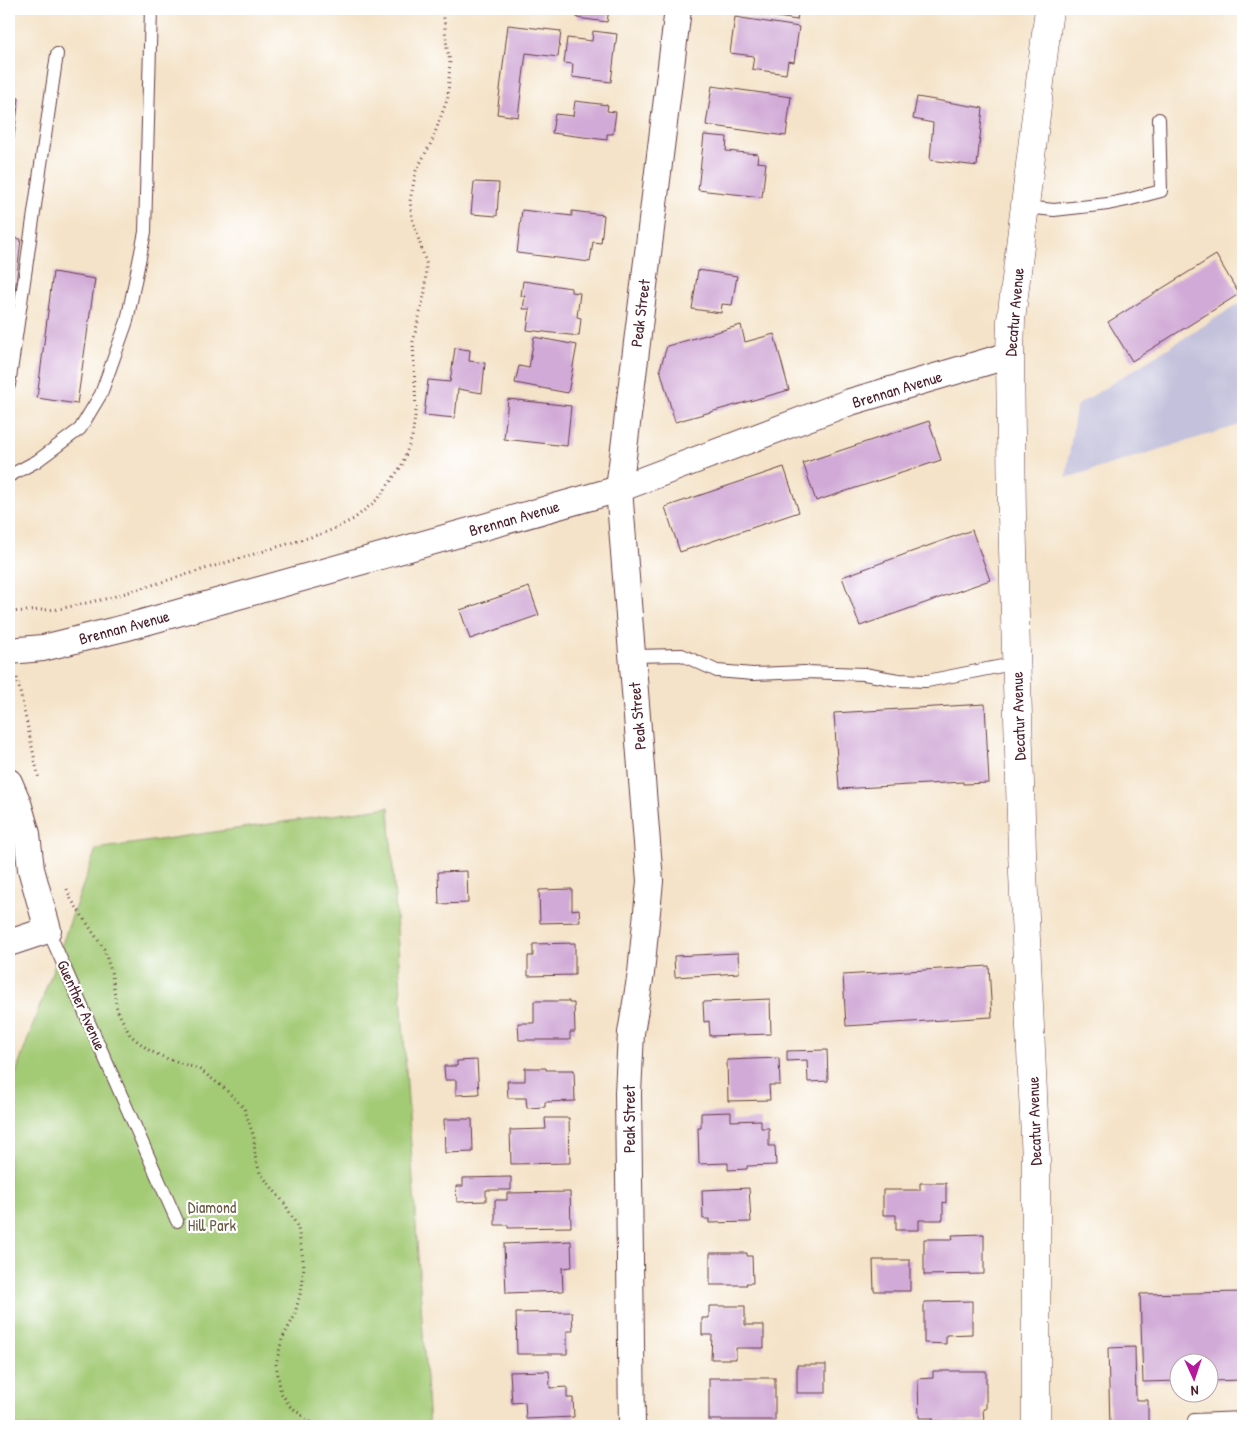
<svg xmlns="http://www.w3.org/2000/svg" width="1252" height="1435" font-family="'Patrick Hand',sans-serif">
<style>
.industrial{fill:#c3c1db}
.green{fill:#a3ca75;stroke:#767450}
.building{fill:#d1aad7}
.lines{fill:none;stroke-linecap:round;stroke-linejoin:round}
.service-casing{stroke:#643c43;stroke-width:14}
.minor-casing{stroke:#643c43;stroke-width:28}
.secondary-casing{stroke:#643c43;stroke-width:29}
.path{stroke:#643c43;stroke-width:3;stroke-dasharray:1 4;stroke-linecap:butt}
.service{stroke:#fff;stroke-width:12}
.minor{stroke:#fff;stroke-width:26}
.secondary{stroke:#fff;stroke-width:28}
.labels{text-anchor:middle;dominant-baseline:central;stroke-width:4.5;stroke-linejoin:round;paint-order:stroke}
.street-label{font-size:16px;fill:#4a1f2b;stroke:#fff}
.park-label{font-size:16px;fill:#695b45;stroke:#fff}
</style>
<rect width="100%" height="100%" fill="#fff"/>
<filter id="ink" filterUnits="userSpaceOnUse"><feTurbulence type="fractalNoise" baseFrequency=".02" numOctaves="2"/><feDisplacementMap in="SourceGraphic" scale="10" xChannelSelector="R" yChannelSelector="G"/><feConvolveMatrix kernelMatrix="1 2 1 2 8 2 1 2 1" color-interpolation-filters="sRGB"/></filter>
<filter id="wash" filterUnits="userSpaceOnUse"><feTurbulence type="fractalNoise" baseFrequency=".0096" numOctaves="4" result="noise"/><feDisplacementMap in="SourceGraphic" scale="20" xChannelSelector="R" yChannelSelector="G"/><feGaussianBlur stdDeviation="1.12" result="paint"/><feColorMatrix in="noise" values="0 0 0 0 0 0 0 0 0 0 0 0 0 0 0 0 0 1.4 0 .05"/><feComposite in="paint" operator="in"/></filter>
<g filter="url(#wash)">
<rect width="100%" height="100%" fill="#f4e3c8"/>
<!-- industrial -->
<polygon class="industrial" points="1243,301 1243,424 1066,478 1076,406"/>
<!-- green -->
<polygon class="green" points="389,807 429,1426 9,1426 9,1092 96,849"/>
<g id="blocks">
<!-- building -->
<g class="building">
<polygon points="578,9 609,9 607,22 577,18"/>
<polygon points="737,9 799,9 797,20 737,11"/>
<polygon points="735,17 799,27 794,62 788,61 786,74 752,69 754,56 730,53"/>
<polygon points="508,25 561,31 558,57 526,53 518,117 497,114"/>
<polygon points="593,31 617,34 611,82 572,77 573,64 564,63 567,38 592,41"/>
<polygon points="712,86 791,97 786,136 706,125"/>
<polygon points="9,96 19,98 10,166 9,165"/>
<polygon points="917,97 983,108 977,166 930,160 933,123 913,119"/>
<polygon points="575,101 608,105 607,111 616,112 613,134 607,134 607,140 552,133 555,114 573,116"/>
<polygon points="704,135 727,137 726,151 758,154 757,162 766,163 762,197 698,190"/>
<polygon points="474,182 499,183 497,216 471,214"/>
<polygon points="522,210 572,216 572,211 604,215 601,243 593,242 590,262 517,253"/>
<polygon points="9,238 21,239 13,311 9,311"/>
<polygon points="1216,255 1239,294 1132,361 1108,322"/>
<polygon points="698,270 737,276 732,305 722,304 721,313 692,309"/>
<polygon points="53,272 95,279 77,404 37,398"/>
<polygon points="523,281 571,288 571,292 580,293 577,317 581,318 579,336 527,330 530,309 523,309 525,296 521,296"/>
<polygon points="741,325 745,342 774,334 789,390 675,422 660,369 667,346"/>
<polygon points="534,337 577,345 568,393 515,383 519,366 529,368"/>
<polygon points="455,348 470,350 469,361 485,363 482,393 458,389 455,418 424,415 428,380 450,382"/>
<polygon points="508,399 571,406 567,446 504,439"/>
<polygon points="929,421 941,460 816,501 803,463"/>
<polygon points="784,467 799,512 680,552 665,507"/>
<polygon points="972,530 990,580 860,626 842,577"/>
<polygon points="529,587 539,615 470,639 460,610"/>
<polygon points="985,704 989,783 963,784 963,782 839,789 834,713"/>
<polygon points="467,871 468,903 439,904 438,872"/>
<polygon points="572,889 572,910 579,909 580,922 540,923 539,890"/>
<polygon points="575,943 575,975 528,976 528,956 533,956 533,944"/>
<polygon points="738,953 739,973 675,977 674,956"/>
<polygon points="989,966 992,1017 846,1026 843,975"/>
<polygon points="770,999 771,1034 710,1036 709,1021 704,1022 703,1002"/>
<polygon points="534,1001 569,1001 569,1003 574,1003 575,1032 570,1032 570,1040 519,1040 518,1023 534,1023"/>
<polygon points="827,1050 828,1081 808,1082 807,1060 787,1061 787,1051"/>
<polygon points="779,1058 780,1085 769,1085 770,1100 728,1101 727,1060"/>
<polygon points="477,1060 479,1094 456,1095 456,1080 445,1080 444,1066 457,1066 457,1061"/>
<polygon points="525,1068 546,1068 546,1070 574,1070 575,1101 545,1102 545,1107 527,1108 526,1098 508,1098 507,1081 525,1081"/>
<polygon points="731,1112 731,1121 761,1120 761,1128 769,1128 769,1146 775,1146 776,1165 747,1166 747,1169 728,1170 728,1163 699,1164 698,1128 701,1128 701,1113"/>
<polygon points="545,1118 569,1118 570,1163 511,1164 510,1130 546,1129"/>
<polygon points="444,1119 472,1119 473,1152 445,1153"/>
<polygon points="511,1177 511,1190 486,1190 486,1201 457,1202 456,1186 463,1186 463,1178"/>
<polygon points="920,1183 946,1183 946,1203 943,1202 943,1220 919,1220 919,1230 896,1230 896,1215 883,1215 883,1190 920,1190"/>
<polygon points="749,1188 751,1222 709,1223 709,1219 703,1219 702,1190"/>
<polygon points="570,1192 571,1227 508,1228 508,1225 495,1225 495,1200 507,1200 507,1193"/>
<polygon points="984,1234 984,1274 924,1275 924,1239 953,1239 952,1235"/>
<polygon points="571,1241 572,1267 562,1268 563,1291 506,1293 504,1244"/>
<polygon points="710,1253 747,1253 747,1256 752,1256 753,1283 746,1283 747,1285 710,1285"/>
<polygon points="873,1260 910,1260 910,1291 874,1291"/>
<polygon points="1243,1292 1243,1380 1210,1381 1210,1362 1180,1362 1180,1381 1143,1382 1140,1294"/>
<polygon points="972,1301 972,1334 946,1335 946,1344 924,1343 924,1302"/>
<polygon points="709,1306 745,1306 745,1325 764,1325 764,1348 736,1348 736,1359 711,1359 712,1335 702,1335 702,1318 709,1318"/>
<polygon points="572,1312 573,1331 567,1331 567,1354 517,1354 516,1313"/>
<polygon points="1135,1347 1136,1400 1148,1400 1148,1426 1110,1426 1108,1348"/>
<rect x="797" y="1365" width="29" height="28"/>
<polygon points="549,1371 550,1388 567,1387 567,1398 573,1398 574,1417 526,1419 525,1402 512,1403 510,1372"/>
<polygon points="933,1371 986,1371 986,1409 983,1409 984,1421 933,1421 933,1418 919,1418 918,1379 933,1378"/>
<rect x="709" y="1378" width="66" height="42"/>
</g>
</g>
</g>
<g filter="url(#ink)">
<use href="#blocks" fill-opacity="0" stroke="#643c43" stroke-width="1"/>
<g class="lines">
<defs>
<g id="service">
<polyline points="1025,207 1054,210 1108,204 1127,200 1161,191 1159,119"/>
<polyline points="9,385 57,54"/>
<polyline points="9,476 37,461 80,429 101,394 127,321 145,232 151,9"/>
<polyline points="632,656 682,655 717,671 753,674 805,672 864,674 898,680 927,681 1017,663"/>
<polyline points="48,930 177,1221"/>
<polyline points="1195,1426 1194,1420 1243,1418"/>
</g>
<g id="minor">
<polyline points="9,651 43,648 124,628 619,489 850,402 1010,355"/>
<polyline points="9,782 18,803 27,834 31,869 48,930 9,943"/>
<polyline points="632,1426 628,1093 631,1033 641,973 650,881 619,489 678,9"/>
</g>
<polyline id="secondary" points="1036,1426 1036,1160 1022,851 1012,515 1010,355 1011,320 1049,9"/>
</defs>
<!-- service casing -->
<use href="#service" class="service-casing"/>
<!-- minor casing -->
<use href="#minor" class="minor-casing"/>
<!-- secondary casing -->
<use href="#secondary" class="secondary-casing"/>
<!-- path -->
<g class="path">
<polyline points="10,625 9,612 59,609 109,598 327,532 354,519 379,498 402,465 412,437 416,410 413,342 425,292 426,263 412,218 410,201 416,171 432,141 448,97 450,61 447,48 443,9"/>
<polyline points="17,678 39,779"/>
<polyline points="67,889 71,899 104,949 112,975 117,1010 130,1035 150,1051 168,1059 199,1069 224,1088 244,1108 254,1137 255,1156 260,1173 285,1204 298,1228 304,1266 302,1287 294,1317 282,1339 276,1364 281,1393 290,1406 315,1426"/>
</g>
<!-- service -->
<use href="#service" class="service"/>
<!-- minor -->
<use href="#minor" class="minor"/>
<!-- secondary -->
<use href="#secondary" class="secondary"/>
</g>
</g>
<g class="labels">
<!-- street labels -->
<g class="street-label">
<text transform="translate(1014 312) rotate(-85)">Decatur Avenue</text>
<text transform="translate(640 313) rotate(-83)">Peak Street</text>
<text transform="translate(897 389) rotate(-17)">Brennan Avenue</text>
<text transform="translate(514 518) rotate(-16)">Brennan Avenue</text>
<text transform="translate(124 627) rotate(-15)">Brennan Avenue</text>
<text transform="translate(637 716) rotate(-95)">Peak Street</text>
<text transform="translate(1018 716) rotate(-92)">Decatur Avenue</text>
<text transform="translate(82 1005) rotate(66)">Guenther Avenue</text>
<text transform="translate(629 1119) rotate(-90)">Peak Street</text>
<text transform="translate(1034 1121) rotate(-92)">Decatur Avenue</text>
</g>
<!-- park labels -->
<g class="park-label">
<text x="212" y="1207">Diamond<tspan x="212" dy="18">Hill Park</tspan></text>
</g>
</g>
<!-- margin -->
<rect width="1252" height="1435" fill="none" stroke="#fff" stroke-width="30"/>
<!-- north arrow -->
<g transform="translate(1194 1378) rotate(177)"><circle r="24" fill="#ffffff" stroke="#b7a5aa"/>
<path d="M0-4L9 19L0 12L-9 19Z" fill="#b5179e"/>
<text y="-8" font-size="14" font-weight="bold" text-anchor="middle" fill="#4a1f2b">N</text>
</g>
</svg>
